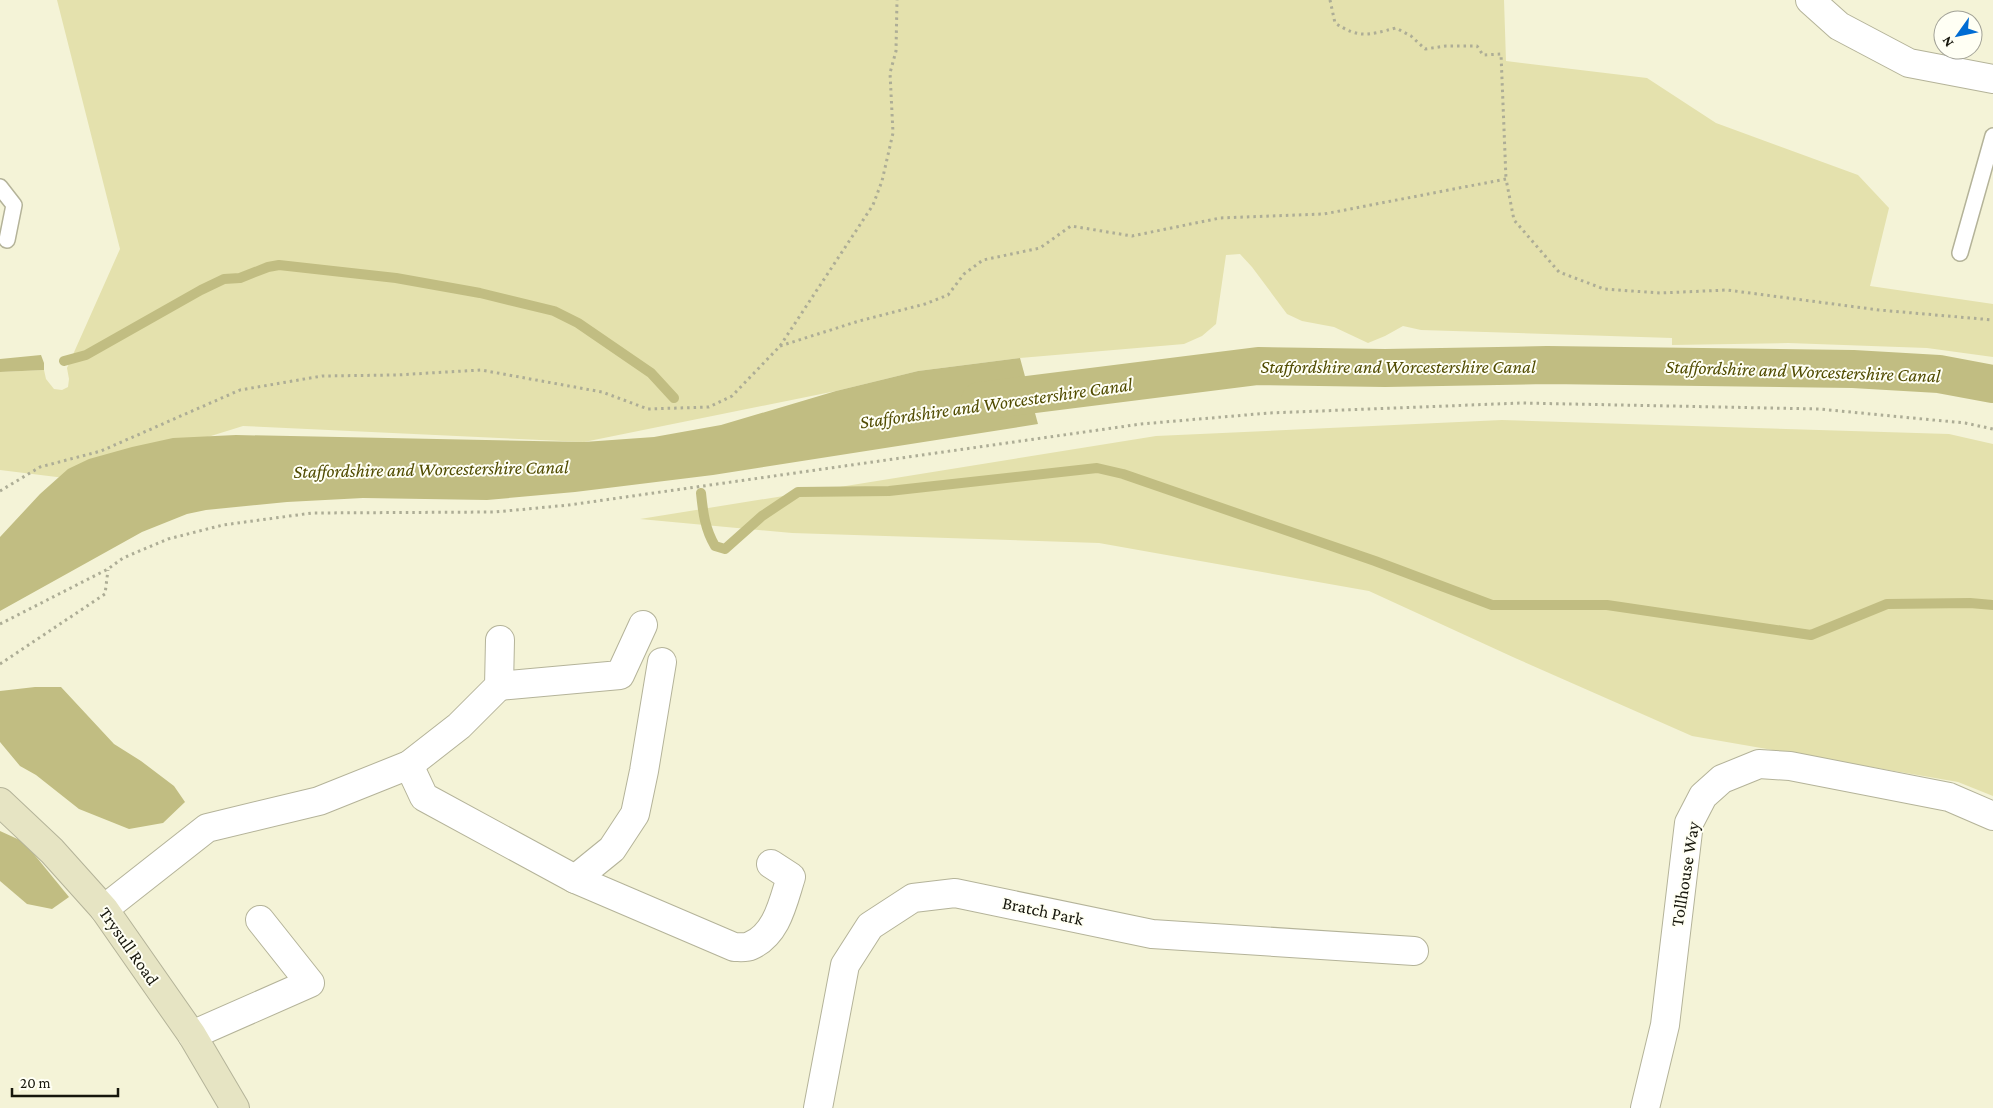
<svg xmlns="http://www.w3.org/2000/svg" width="1993" height="1108" font-family="'Crimson Pro',serif">
<style>
.green{fill:#e4e1ad}
.water{fill:#c1bd82}
.lines{fill:none;stroke-linecap:round;stroke-linejoin:round}
.stream{stroke:#c1bd82;stroke-width:10}
.canal{stroke:#c1bd82;stroke-width:38}
.lane-casing{stroke:#b4b399;stroke-width:18}
.street-casing{stroke:#b4b399;stroke-width:30}
.secondary-casing{stroke:#b4b399;stroke-width:30}
.path{stroke:#adad96;stroke-width:3;stroke-dasharray:2.5 4;stroke-linecap:butt}
.lane{stroke:#fff;stroke-width:15}
.street{stroke:#fff;stroke-width:28}
.secondary{stroke:#e6e4c3;stroke-width:28}
.labels{text-anchor:middle;dominant-baseline:central;stroke-width:4;stroke-linejoin:round;paint-order:stroke}
.street-label{font-size:18px;fill:#16160c;stroke:#fffff4}
.water-label{font-size:19px;font-style:italic;fill:#504b00;stroke:#fffff4}
</style>
<rect width="100%" height="100%" fill="#f4f3d7"/>
<!-- green -->
<g class="green">
<polygon points="57,0 1504,0 1506,61 1647,78 1716,123 1858,175 1889,208 1870,286 1993,304 1993,357 1927,348 1788,343 1672,345 1672,338 1421,330 1403,326 1385,336 1368,343 1334,327 1302,321 1287,314 1252,267 1240,254 1226,255 1216,324 1202,336 1184,344 1020,358 918,371 836,391 584,442 243,426 73,479 0,470 0,372 44,370 46,379 54,389 62,390 68,387 69,379 67,368 120,249"/>
<polygon points="1502,420 1949,434 1993,444 1993,796 1958,782 1692,736 1515,658 1369,591 1099,543 792,533 640,519 1156,436"/>
</g>
<!-- water -->
<g class="water">
<polygon points="41,355 44,363 44,370 0,372 0,359"/>
<polygon points="1020,358 1038,424 713,475 575,492 487,500 363,498 287,502 206,510 187,514 142,532 0,611 0,537 40,494 68,469 89,459 132,447 173,438 236,435 584,442 654,437 721,425 836,391 918,371"/>
<polygon points="35,687 61,687 114,744 141,761 174,786 185,802 163,823 129,829 79,809 36,775 20,766 0,742 0,691"/>
<polygon points="0,831 24,842 69,897 52,909 27,904 0,881"/>
</g>
<g class="lines">
<!-- stream -->
<g class="stream">
<polyline points="64,361 86,355 201,290 224,279 240,278 268,267 279,265 396,278 480,293 554,311 578,323 651,373 674,398"/>
<path d="M 701,493 C 703,513 705,529 715,546 L 725,549 L 762,516 L 798,492 L 889,491 L 1097,468 L 1123,474 L 1375,561 L 1492,605 L 1607,605 L 1811,635 L 1887,604 L 1970,603 L 1993,605"/>
</g>
<!-- canal -->
<polyline class="canal" points="980,401 1258,366 1385,368 1547,365 1853,369 1939,374 1993,384"/>
<defs>
<g id="lane">
<polyline points="0,187 14,205 7,240"/>
<polyline points="1960,253 1993,136"/>
</g>
<g id="street">
<polyline points="1810,0 1839,26 1909,63 1993,79"/>
<polyline points="499,686 620,675 643,625"/>
<polyline points="409,765 424,797 575,879 612,849 635,814 644,771 662,662"/>
<path d="M 575,879 L 734,947 C 739,947 746,948 750,946 C 777,935 783,902 791,877 L 771,864"/>
<polyline points="104,909 207,828 319,801 409,765 459,726 499,686 500,640"/>
<polyline points="192,1035 310,983 260,920"/>
<polyline points="818,1108 845,965 870,926 913,898 955,893 1152,934 1414,951"/>
<polyline points="1645,1108 1665,1025 1689,823 1703,796 1722,779 1759,764 1790,766 1949,797 1993,816"/>
</g>
<polyline id="secondary" points="0,802 52,851 104,909 192,1035 235,1108"/>
</defs>
<!-- lane casing -->
<use href="#lane" class="lane-casing"/>
<!-- street casing -->
<use href="#street" class="street-casing"/>
<!-- secondary casing -->
<use href="#secondary" class="secondary-casing"/>
<!-- path -->
<g class="path">
<path d="M 1330,0 L 1335,23 C 1360,39 1368,35 1396,28 L 1411,36 L 1425,49 L 1446,46 L 1477,46 L 1483,55 L 1501,54 L 1506,179"/>
<polyline points="780,346 859,321 925,304 948,295 964,274 983,260 1040,248 1071,226 1132,236 1220,218 1324,214 1506,179 1514,220 1559,272 1604,289 1660,293 1727,290 1879,310 1993,320"/>
<polyline points="0,491 40,467 101,451 240,390 322,376 396,375 481,370 602,392 648,409 709,407 732,396 780,346 873,205 882,181 893,133 890,73 896,51 897,0"/>
<polyline points="0,624 108,569 123,558 168,539 223,525 312,513 495,512 569,505 1141,424 1269,413 1521,403 1819,409 1965,423 1993,429"/>
<polyline points="0,664 105,594 108,570"/>
</g>
<!-- lane -->
<use href="#lane" class="lane"/>
<!-- street -->
<use href="#street" class="street"/>
<!-- secondary -->
<use href="#secondary" class="secondary"/>
</g>
<g class="labels">
<!-- street labels -->
<g class="street-label">
<text transform="translate(1685 874) rotate(-81)">Tollhouse Way</text>
<text transform="translate(1043 911) rotate(12)">Bratch Park</text>
<text transform="translate(129 946) rotate(55)">Trysull Road</text>
</g>
<!-- water labels -->
<g class="water-label">
<text x="1398" y="366">Staffordshire and Worcestershire Canal</text>
<text transform="translate(1803 371) rotate(2)">Staffordshire and Worcestershire Canal</text>
<text transform="translate(996 403) rotate(-8)">Staffordshire and Worcestershire Canal</text>
<text transform="translate(431 469) rotate(-1)">Staffordshire and Worcestershire Canal</text>
</g>
</g>
<!-- north arrow -->
<g transform="translate(1958 35) rotate(237)"><circle r="24" fill="#fffff4" stroke="#a2a297"/>
<path d="M0-4L9 19L0 12L-9 19Z" fill="#006cd3"/>
<text y="-8" font-size="14" font-weight="bold" text-anchor="middle" fill="#16160c">N</text>
</g>
<!-- scale -->
<path d="M12 1088v8h106v-8" fill="none" stroke="#16160c" stroke-width="2.5"/>
<text x="20" y="1088" font-size="15" fill="#16160c" stroke="#fffff4" stroke-width="4" paint-order="stroke">20 m</text>
</svg>
